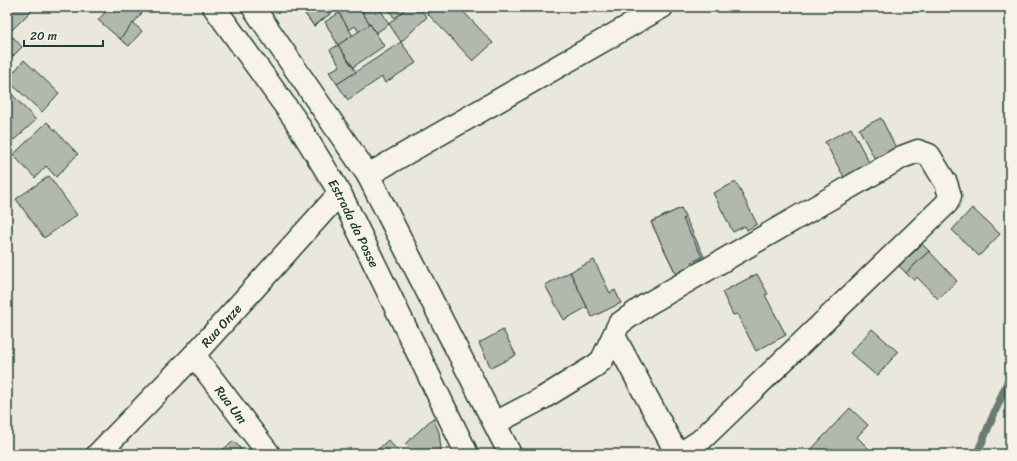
<svg xmlns="http://www.w3.org/2000/svg" width="1017" height="461" font-family="Sriracha,sans-serif">
<style>
.lines{fill:none;stroke-linecap:round;stroke-linejoin:round}
.stream{stroke:#6a7c72;stroke-width:8}
.building{fill:#b2b8ae;stroke:#1f3d34}
.street-casing{stroke:#1f3d34;stroke-width:25}
.primary-casing{stroke:#1f3d34;stroke-width:25}
.street{stroke:#f7f3e8;stroke-width:22}
.primary{stroke:#f7f3e8;stroke-width:22}
.labels{text-anchor:middle;dominant-baseline:central;stroke-width:4;stroke-linejoin:round;paint-order:stroke}
.street-label{font-size:13px;fill:#1f3d34;stroke:#f7f3e8}
</style>
<rect width="100%" height="100%" fill="#eae8dd"/>
<filter id="ink" filterUnits="userSpaceOnUse"><feTurbulence type="fractalNoise" baseFrequency=".025" numOctaves="2"/><feDisplacementMap in="SourceGraphic" scale="8" xChannelSelector="R" yChannelSelector="G"/><feConvolveMatrix kernelMatrix="1 2 1 2 8 2 1 2 1" color-interpolation-filters="sRGB"/></filter>
<g filter="url(#ink)">
<g class="lines">
<!-- stream -->
<polyline class="stream" points="977,454 1010,376"/>
</g>
<!-- building -->
<g class="building">
<polygon points="7,7 35,7 7,35"/>
<polygon points="110,7 147,7 120,39 98,20"/>
<polygon points="300,7 339,7 314,26"/>
<polygon points="300,7 339,7 314,26"/>
<polygon points="349,7 359,7 370,24 359,32 355,26 349,30 339,13"/>
<polygon points="372,7 379,7 389,24 376,33 362,12"/>
<polygon points="387,7 407,7 395,19"/>
<polygon points="407,7 418,7 427,17 401,42 389,24"/>
<polygon points="433,7 459,7 493,43 473,61 427,13"/>
<polygon points="339,13 353,36 338,45 325,22"/>
<polygon points="133,23 142,31 129,46 120,39"/>
<polygon points="370,24 384,46 353,67 338,45"/>
<polygon points="13,37 22,47 7,62 7,43"/>
<polygon points="401,42 416,63 385,83 382,77 348,100 337,84"/>
<polygon points="338,45 356,72 337,84 329,72 340,66 330,50"/>
<polygon points="24,60 59,93 42,112 7,80"/>
<polygon points="7,89 36,120 14,140 7,133"/>
<polygon points="881,118 900,156 879,167 859,129"/>
<polygon points="47,122 78,154 56,177 46,166 35,178 13,155"/>
<polygon points="851,128 871,166 845,179 825,142"/>
<polygon points="49,176 77,215 44,238 16,199"/>
<polygon points="736,182 757,224 747,230 745,226 733,232 713,193"/>
<polygon points="681,208 709,267 680,282 651,222"/>
<polygon points="681,208 685,217 683,219 702,257 692,262 698,273 680,282 651,222"/>
<polygon points="972,208 1000,234 979,256 952,230"/>
<polygon points="922,244 929,251 906,273 899,266"/>
<polygon points="929,251 957,281 938,299 917,277 914,281 906,273"/>
<polygon points="594,260 610,293 615,290 621,303 592,317 570,272"/>
<polygon points="570,272 587,307 564,320 545,285"/>
<polygon points="757,274 768,294 765,295 786,335 756,351 737,314 733,315 722,292"/>
<polygon points="872,329 898,352 877,376 850,353"/>
<polygon points="503,330 516,355 491,368 479,343"/>
<polygon points="850,408 868,425 857,437 874,454 807,454"/>
<polygon points="433,418 439,432 441,449 435,454 405,454 410,449 405,444"/>
<polygon points="388,440 399,452 397,454 373,454"/>
<polygon points="234,441 245,454 217,454"/>
</g>
<g class="lines">
<defs>
<g id="street">
<polyline points="368,175 662,7"/>
<path id="s1" d="M 194,355 L 269,454"/>
<polyline points="495,423 543,398 595,366 602,360 619,324 646,305 902,157 918,151 929,155 946,183 950,196 947,203 700,441 686,450 675,450 614,336"/>
<path id="s2" d="M 98,454 L 194,355 L 340,193"/>
</g>
<g id="primary">
<path id="s3" d="M 214,7 L 294,118 L 340,193 L 467,454"/>
<polyline points="253,7 368,175 510,454"/>
</g>
</defs>
<!-- street casing -->
<use href="#street" class="street-casing"/>
<!-- primary casing -->
<use href="#primary" class="primary-casing"/>
<!-- street -->
<use href="#street" class="street"/>
<!-- primary -->
<use href="#primary" class="primary"/>
</g>
</g>
<g class="labels">
<!-- street labels -->
<g class="street-label">
<text stroke="none"><textPath href="#s3" startOffset="258">Estrada da Posse</textPath></text>
<text stroke="none"><textPath href="#s2" startOffset="178">Rua Onze</textPath></text>
<text stroke="none"><textPath href="#s1" startOffset="62">Rua Um</textPath></text>
</g>
</g>
<!-- margin -->
<rect width="1017" height="461" fill="none" stroke="#f7f3e8" stroke-width="24"/>
<rect x="12" y="12" width="993" height="437" fill="none" stroke="#1f3d34" stroke-width="1.5" filter="url(#ink)"/>
<!-- scale -->
<path d="M24 40v6h79v-6" fill="none" stroke="#1f3d34" stroke-width="2"/>
<text x="30" y="40" font-size="12" fill="#1f3d34" stroke="#f7f3e8" stroke-width="3" paint-order="stroke">20 m</text>
</svg>
